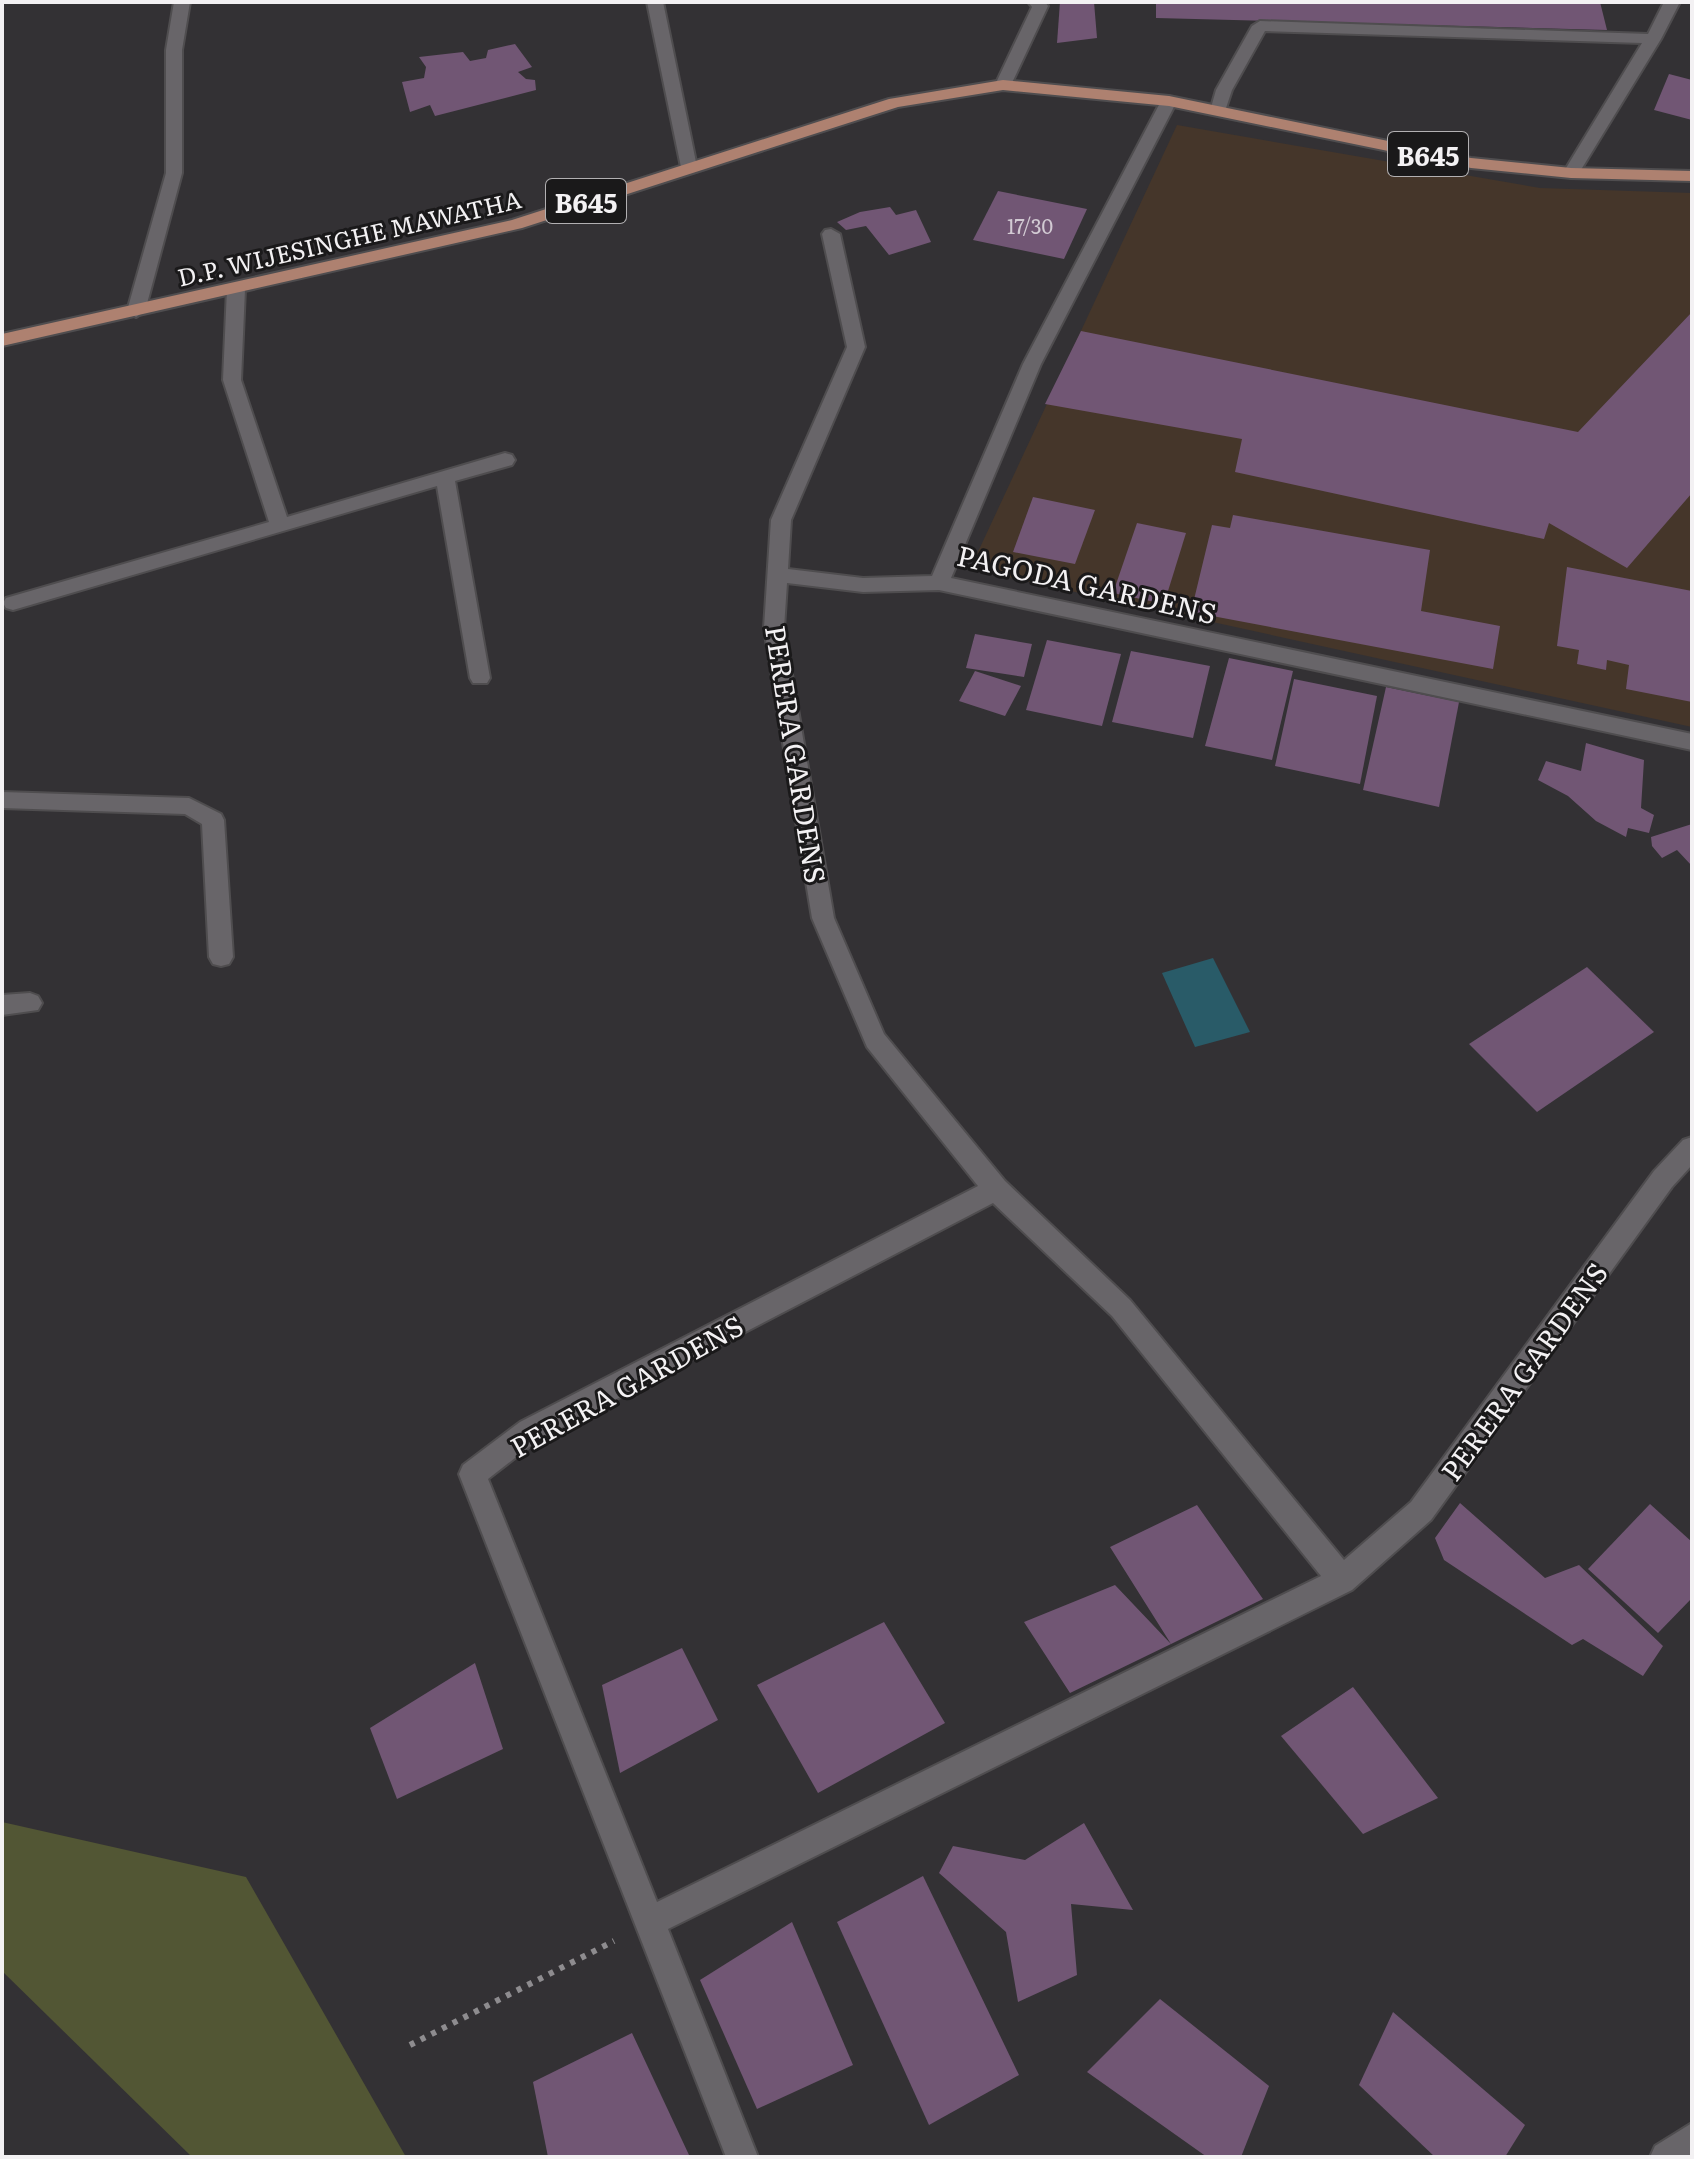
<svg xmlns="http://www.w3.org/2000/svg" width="1694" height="2159" font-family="Literata,serif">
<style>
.industrial{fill:#45362a}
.green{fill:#525634}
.water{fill:#295b68}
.building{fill:#715674}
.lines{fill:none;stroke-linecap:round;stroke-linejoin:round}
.lane-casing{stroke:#4f4d4f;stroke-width:4}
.street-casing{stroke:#4f4d4f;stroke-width:4}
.primary-casing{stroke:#4f4d4f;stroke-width:4}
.path{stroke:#8e8c8f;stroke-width:6;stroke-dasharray:5 7;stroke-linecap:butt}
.lane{fill:#686569;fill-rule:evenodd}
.street{fill:#686569;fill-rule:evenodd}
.primary{fill:#ae8170;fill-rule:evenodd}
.labels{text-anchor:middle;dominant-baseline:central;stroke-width:6;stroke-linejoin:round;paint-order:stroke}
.far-number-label{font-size:20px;fill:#d2cad3}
.far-street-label{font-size:24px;fill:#f3f1f3;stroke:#1a191a}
.shield{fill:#1a191a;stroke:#b2b0b2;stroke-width:2}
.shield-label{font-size:26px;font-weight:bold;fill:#f3f1f3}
.street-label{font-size:28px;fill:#f3f1f3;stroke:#1a191a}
</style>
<rect width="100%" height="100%" fill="#333134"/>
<!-- industrial -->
<polygon class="industrial" points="1177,125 1540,188 1692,193 1692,727 970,569"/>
<!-- green -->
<polygon class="green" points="2,1822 246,1877 406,2157 192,2157 2,1971"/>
<!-- water -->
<polygon class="water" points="1213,958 1250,1032 1195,1047 1162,973"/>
<!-- building -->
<g class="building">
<polygon points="1060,2 1094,2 1097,38 1057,43"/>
<polygon points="1156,2 1600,2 1607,30 1156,18"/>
<polygon points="515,44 532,67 518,72 526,79 535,80 536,90 435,116 430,105 410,112 402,82 424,78 426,67 419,57 463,52 470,61 486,58 488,50"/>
<polygon points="1669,74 1692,80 1692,120 1654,110"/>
<polygon points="998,191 1087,209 1064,259 973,240"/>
<polygon points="890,207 896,215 916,210 931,242 889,255 866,226 846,230 837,222 860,212"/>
<polygon points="1692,312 1692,493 1627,568 1549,523 1544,539 1235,472 1242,439 1045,404 1081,331 1578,432"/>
<polygon points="1033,497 1095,510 1075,564 1013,552"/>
<polygon points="1233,515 1430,550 1421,611 1500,626 1493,669 1191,612 1212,525 1230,528"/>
<polygon points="1137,523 1186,533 1164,604 1113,593"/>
<polygon points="1567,567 1692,591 1692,702 1626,689 1629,665 1607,660 1606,670 1577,664 1579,650 1557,646"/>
<polygon points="975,634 1032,644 1024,677 966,668"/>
<polygon points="1047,640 1121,654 1102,726 1026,710"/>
<polygon points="1131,651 1210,666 1193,738 1112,722"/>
<polygon points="1229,658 1293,671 1272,760 1205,746"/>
<polygon points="975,671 1021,686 1005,716 959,701"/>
<polygon points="1294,679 1377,696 1360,784 1275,766"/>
<polygon points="1386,687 1459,702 1439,807 1363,790"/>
<polygon points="1586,743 1644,760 1641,808 1654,815 1649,833 1628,828 1626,837 1596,821 1568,796 1538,780 1546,761 1581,771"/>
<polygon points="1692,824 1692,866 1677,850 1662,858 1652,846 1651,837"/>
<polygon points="1587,967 1654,1032 1537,1112 1469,1044"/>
<polygon points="1460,1503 1545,1578 1579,1565 1663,1646 1643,1676 1583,1639 1572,1645 1444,1560 1435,1538"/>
<polygon points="1650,1504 1692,1542 1692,1598 1658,1633 1588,1569"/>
<polygon points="1197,1505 1263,1599 1171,1644 1070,1693 1024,1622 1115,1585 1171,1644 1110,1547"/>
<polygon points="884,1622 945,1723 818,1793 757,1685"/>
<polygon points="682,1648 718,1720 620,1773 602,1685"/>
<polygon points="475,1663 503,1749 397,1799 370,1728"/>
<polygon points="1353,1687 1438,1798 1363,1834 1281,1736"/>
<polygon points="1084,1823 1133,1910 1071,1904 1077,1975 1018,2002 1006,1932 939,1873 953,1846 1025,1860"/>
<polygon points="923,1876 1019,2075 929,2125 837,1922"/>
<polygon points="792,1922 853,2065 757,2109 700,1980"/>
<polygon points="1160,1999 1269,2086 1241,2157 1207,2157 1087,2072"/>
<polygon points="1393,2012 1525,2125 1505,2157 1435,2157 1359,2085"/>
<polygon points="632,2033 689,2155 548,2157 533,2082"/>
</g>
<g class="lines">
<defs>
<polygon id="lane" points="1664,2 1680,2 1661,39 1579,173 1571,178 1563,173 1642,43 1265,31 1232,90 1224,114 1212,114 1210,111 1216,90 1252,26 1260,21 1648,34"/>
<g id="street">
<polygon points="174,2 190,2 182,50 182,173 145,311 136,317 127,311 166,173 166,50"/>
<polygon points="647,2 663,2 697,167 695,171 689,172 681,167"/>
<polygon points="1028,2 1045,2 1048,6 1011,85 1003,90 997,88 995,85 1032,7"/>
<path d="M 1169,96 L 1177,101 L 1041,364 L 951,578 L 1692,734 L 1692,750 L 939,590 L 863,592 L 787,583 L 784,628 L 834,918 L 884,1034 L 1005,1181 L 1130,1300 L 1344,1560 L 1411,1502 L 1654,1171 L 1683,1140 L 1692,1137 L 1692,1165 L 1672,1187 L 1431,1520 L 1352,1590 L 668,1929 L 758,2157 L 726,2157 L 459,1474 L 463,1465 L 520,1422 L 978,1186 L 867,1047 L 812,918 L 764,628 L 771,520 L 847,347 L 822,234 L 825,230 L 831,229 L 840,234 L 865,347 L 791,520 L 788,569 L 863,578 L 932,576 L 1023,364 L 1161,101 ZM 993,1203 L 1112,1316 L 1321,1576 L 657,1902 L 488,1479 L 538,1440 Z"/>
<polygon points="236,283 245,289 241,380 287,517 505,453 512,455 515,460 512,465 455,481 490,678 487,683 473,683 470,678 437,486 13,610 6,608 3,603 6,598 269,522 223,380 227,289"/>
<polygon points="2,792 189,798 221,814 224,820 233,957 229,964 221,966 213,964 209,957 202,824 185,814 2,808"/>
<polygon points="30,993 38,996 42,1003 38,1010 2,1015 2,995"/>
<polygon points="1692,2123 1692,2157 1650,2157 1655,2146"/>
</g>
<polygon id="primary" points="1003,80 1169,96 1471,158 1571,168 1692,171 1692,181 1571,178 1471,168 1169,106 1003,90 898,107 522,228 2,346 2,334 512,220 889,99"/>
</defs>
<!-- lane casing -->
<use href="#lane" class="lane-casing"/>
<!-- street casing -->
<use href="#street" class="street-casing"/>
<!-- primary casing -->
<use href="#primary" class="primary-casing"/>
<!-- path -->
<polyline class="path" points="410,2045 614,1941"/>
<!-- lane -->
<use href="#lane" class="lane"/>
<!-- street -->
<use href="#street" class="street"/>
<!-- primary -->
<use href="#primary" class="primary"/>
</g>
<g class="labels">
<!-- far-number labels -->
<g class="far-number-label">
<text x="1030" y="225">17/30</text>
</g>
<!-- far-street labels -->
<g class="far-street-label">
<text transform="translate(349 237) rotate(-13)">D.P. WIJESINGHE MAWATHA</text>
</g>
<!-- shield labels -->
<g class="shield">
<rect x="1388" y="132" width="80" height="44" rx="6"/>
<rect x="546" y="179" width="80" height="44" rx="6"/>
</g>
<g class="shield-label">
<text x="1428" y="154">B645</text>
<text x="586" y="201">B645</text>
</g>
<!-- street labels -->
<g class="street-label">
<text transform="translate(1087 583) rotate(13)">PAGODA GARDENS</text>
<text transform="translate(797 754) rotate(81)">PERERA GARDENS</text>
<text transform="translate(1523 1371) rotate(-54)">PERERA GARDENS</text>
<text transform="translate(626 1385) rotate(-29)">PERERA GARDENS</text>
</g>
</g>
<!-- border -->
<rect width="1694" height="2159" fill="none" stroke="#f3f1f3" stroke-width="8"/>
</svg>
